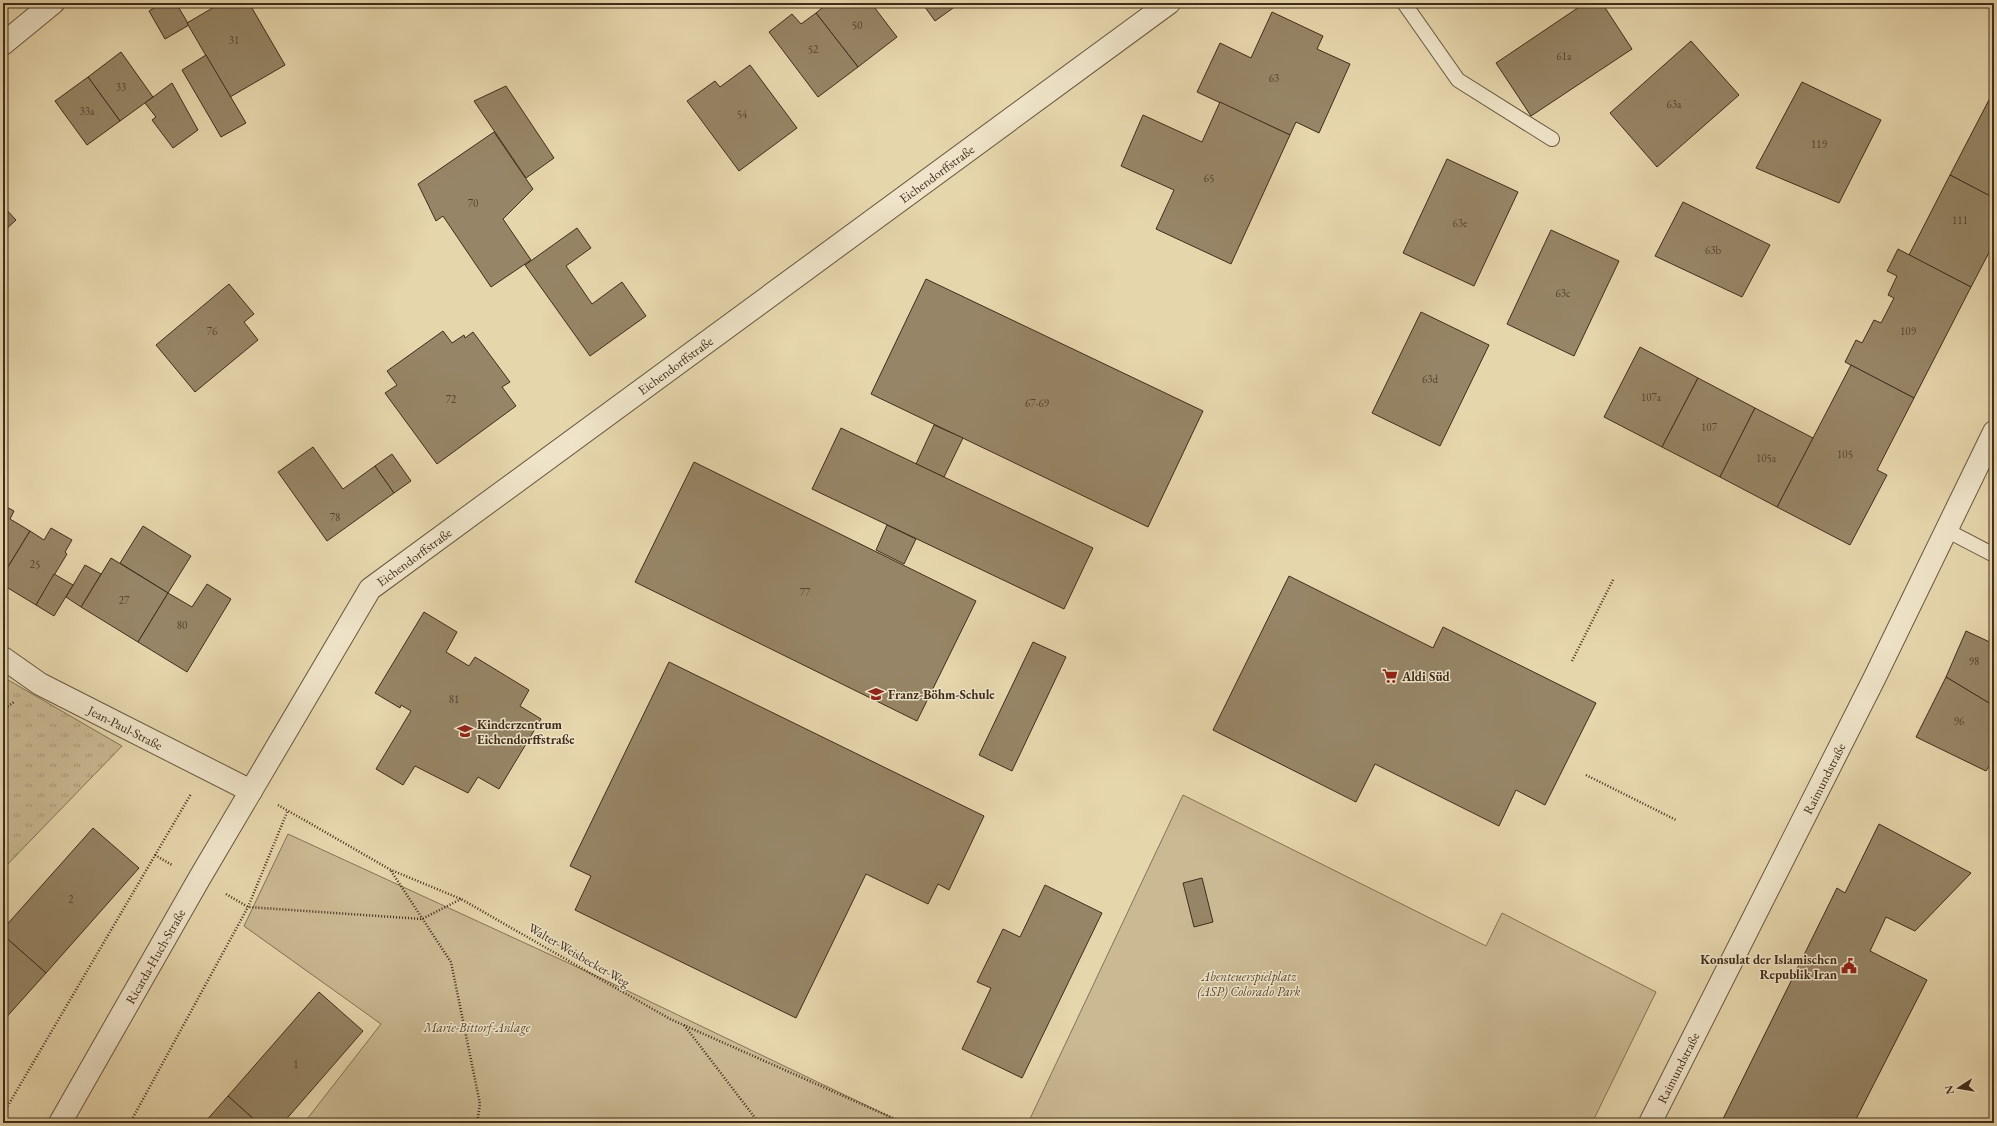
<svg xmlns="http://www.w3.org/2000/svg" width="1997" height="1126" font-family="'EB Garamond',serif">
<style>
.grass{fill:url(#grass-tufts);stroke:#847356}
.green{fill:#cab993;stroke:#847356}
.building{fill:#968566;stroke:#3f2d1a}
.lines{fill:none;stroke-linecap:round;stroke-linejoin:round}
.service-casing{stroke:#69573e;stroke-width:16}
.minor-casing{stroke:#69573e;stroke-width:24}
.tertiary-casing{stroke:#69573e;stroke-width:24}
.path{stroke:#3f2d1a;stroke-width:2.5;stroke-dasharray:1 2;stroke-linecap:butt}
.service{stroke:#efe4c9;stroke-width:14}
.minor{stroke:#efe4c9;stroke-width:22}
.tertiary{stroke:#efe4c9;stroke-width:22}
.labels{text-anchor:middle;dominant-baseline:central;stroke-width:3;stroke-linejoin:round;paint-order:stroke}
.number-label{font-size:11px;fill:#55432d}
.street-label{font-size:13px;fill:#3f2d1a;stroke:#efe4c9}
.poi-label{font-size:13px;font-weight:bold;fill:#3f2d1a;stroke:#efe4c9;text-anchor:start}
.park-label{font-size:13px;font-style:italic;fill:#5b4932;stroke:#efe4c9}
</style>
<defs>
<pattern id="grass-tufts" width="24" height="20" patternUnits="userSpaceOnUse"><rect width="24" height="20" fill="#cab993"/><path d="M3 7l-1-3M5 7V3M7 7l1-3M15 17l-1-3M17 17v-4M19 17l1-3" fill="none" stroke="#a59777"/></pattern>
</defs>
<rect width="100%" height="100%" fill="#e6d6ac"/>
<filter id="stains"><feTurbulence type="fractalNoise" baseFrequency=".005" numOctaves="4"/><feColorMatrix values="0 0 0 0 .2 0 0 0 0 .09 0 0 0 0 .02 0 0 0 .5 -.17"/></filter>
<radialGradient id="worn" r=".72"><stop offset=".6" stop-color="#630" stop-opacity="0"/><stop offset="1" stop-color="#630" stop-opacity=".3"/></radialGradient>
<!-- grass -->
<polygon class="grass" points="3,677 122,746 3,869"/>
<!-- green -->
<g class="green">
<polygon points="1183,795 1486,946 1502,913 1656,992 1592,1123 1028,1123"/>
<polygon points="288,834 603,979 903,1123 304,1123 381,1024 244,926"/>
</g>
<!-- building -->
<g class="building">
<polygon points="162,3 176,3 189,25 165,39 149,11"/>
<polygon points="221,3 249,3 285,65 230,97 187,23"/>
<polygon points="381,3 391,3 389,8"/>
<polygon points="828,3 871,3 897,37 858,67 816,13"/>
<polygon points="922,3 960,3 935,21"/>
<polygon points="1585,3 1602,3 1632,49 1531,116 1496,63"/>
<polygon points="1272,12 1323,36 1317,49 1350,64 1319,133 1296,122 1290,135 1197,92 1220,43 1251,58"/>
<polygon points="816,13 858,67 818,97 769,32 792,14 801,24"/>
<polygon points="1691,41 1739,95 1657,167 1610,113"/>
<polygon points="121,52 153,97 120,121 88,77"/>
<polygon points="206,55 246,123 221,137 182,70"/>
<polygon points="750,65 797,128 739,171 687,101 715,81 720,87"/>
<polygon points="88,77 120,121 87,145 55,101"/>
<polygon points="1802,82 1881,120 1839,203 1756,168"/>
<polygon points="172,83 198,130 173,148 152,120 156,117 145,103"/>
<polygon points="506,86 554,158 526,178 474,101"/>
<polygon points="1991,96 1994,97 1994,198 1950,175"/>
<polygon points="1220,102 1290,135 1231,264 1156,229 1174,190 1121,166 1143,115 1202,142"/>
<polygon points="494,132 533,189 503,219 531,260 491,287 443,216 436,221 418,184"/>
<polygon points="1447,159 1518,192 1474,286 1403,253"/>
<polygon points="1950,175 1994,198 1994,243 1971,287 1909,255"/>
<polygon points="1683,202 1770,245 1742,297 1655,256"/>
<polygon points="3,206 16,220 3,232"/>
<polygon points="577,228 591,248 566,266 592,304 622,282 646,316 590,356 525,265"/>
<polygon points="1551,230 1619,261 1574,356 1507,324"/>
<polygon points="1898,249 1971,287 1914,398 1845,362 1856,340 1862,343 1874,320 1881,323 1894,298 1888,295 1897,276 1887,271"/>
<polygon points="926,279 1203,411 1148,527 871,394"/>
<polygon points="229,284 254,314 244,322 258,340 195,392 156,345"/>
<polygon points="1421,312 1489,345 1440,446 1372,413"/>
<polygon points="443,331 452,343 464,335 465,338 473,332 510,382 502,387 516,406 437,464 385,393 397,385 387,371"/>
<polygon points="1640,347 1698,378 1662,447 1604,417"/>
<polygon points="1851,365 1914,398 1877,470 1887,475 1850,545 1777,507"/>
<polygon points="1698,378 1755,408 1720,477 1662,447"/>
<polygon points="1755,408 1813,438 1777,507 1720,477"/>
<polygon points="934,425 963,438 944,477 916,464"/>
<polygon points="841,428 1093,548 1064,609 812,489"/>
<polygon points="313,447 343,489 375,466 394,493 327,541 278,472"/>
<polygon points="392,454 411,481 394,493 375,466"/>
<polygon points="694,462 976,601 917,721 635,582"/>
<polygon points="3,505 14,511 10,519 30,531 3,575"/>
<polygon points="887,525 916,539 904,564 876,550"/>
<polygon points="143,526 191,556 168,593 120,563"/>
<polygon points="51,528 72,540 65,552 67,554 36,605 3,585 3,575 30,531 44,540"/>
<polygon points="111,558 168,593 138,642 81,607"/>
<polygon points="85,565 101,574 81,607 66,597"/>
<polygon points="54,574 73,585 54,616 36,605"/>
<polygon points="1289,576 1433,648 1443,627 1596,703 1545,805 1516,790 1499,826 1375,764 1356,802 1213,730"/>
<polygon points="207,584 231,599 187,672 138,642 168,593 192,607"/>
<polygon points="424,612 457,632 446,652 469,666 475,657 529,690 520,706 541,719 499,789 478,777 468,793 415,766 403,785 376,769 411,711 401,705 400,708 375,693"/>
<polygon points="1966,631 1994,644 1994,706 1946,677"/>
<polygon points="1033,642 1066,657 1012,771 979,755"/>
<polygon points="669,662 984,816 949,890 938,884 928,904 866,874 796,1018 575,910 591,876 570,866"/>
<polygon points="1946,677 1994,706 1994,759 1986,771 1916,737"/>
<polygon points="1879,824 1971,873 1915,931 1886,917 1870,951 1927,980 1854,1123 1721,1123 1837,888 1845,893"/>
<polygon points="93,828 139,868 46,973 3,935 3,929"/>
<polygon points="1202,878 1213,922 1194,927 1183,883"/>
<polygon points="1045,885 1102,913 1022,1078 962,1049 991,988 977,982 1003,929 1020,937"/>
<polygon points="3,935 46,973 3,1021"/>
<polygon points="319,992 363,1031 283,1123 258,1123 228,1096"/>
<polygon points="228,1096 258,1123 204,1123"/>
</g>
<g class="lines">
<defs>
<g id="service">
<polyline points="1404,3 1458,80 1552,139"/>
<polyline points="1946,530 1994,555"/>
</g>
<g id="minor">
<polyline points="3,44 53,3"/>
<path id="s1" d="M 3,658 L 40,684 L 251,791"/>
<path id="s2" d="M 60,1123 L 199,879 L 370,589 L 1169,3"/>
</g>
<g id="tertiary">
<path id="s3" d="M 1650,1123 L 1874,679 L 1994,432"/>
</g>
</defs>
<!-- service casing -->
<use href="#service" class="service-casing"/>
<!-- minor casing -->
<use href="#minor" class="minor-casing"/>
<!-- tertiary casing -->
<use href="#tertiary" class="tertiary-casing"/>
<!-- path -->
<g class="path">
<polyline points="1572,661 1614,578"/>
<polyline points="3,710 14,702"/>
<polyline points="1586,775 1676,820"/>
<polyline points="278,805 391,870 461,899 670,1019 904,1123"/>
<polyline points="155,855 172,865"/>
<polyline points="391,871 451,962 480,1104 477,1123"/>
<polyline points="226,894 248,907 422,919 461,899"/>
<polyline points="684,1025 759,1123"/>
<polyline points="3,1114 191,794"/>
<polyline points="130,1123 248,907 288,810"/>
</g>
<!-- service -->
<use href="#service" class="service"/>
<!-- minor -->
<use href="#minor" class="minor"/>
<!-- tertiary -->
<use href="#tertiary" class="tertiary"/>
</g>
<!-- icons -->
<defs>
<symbol id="supermarket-bare" viewBox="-9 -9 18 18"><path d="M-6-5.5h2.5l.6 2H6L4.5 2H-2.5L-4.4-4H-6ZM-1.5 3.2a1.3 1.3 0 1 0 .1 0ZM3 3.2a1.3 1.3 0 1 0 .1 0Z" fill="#8f2418" stroke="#efe4c9" stroke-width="2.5" paint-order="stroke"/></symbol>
<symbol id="school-bare" viewBox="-9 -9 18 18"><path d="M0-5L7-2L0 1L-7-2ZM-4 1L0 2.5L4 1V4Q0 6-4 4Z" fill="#8f2418" stroke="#efe4c9" stroke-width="2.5" paint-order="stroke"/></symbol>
<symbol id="civic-bare" viewBox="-9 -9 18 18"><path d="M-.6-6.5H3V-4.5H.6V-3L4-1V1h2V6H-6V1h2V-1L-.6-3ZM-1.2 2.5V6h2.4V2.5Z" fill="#8f2418" stroke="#efe4c9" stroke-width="2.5" paint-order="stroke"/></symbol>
</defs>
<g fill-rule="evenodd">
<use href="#supermarket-bare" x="1379" y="665" width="22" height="22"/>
<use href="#school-bare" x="865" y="683" width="22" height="22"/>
<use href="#school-bare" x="454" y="720" width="22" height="22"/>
<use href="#civic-bare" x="1838" y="955" width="22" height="22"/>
</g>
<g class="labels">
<!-- number labels -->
<g class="number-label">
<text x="857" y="25">50</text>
<text x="234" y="40">31</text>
<text x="813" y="49">52</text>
<text x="1564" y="56">61a</text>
<text x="1274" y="78">63</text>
<text x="121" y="87">33</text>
<text x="1674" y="104">63a</text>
<text x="87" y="111">33a</text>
<text x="742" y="114">54</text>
<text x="1819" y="144">119</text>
<text x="1209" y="178">65</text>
<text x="473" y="203">70</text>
<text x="1960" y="220">111</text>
<text x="1460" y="223">63e</text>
<text x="1713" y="250">63b</text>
<text x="1563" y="293">63c</text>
<text x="212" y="331">76</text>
<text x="1908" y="331">109</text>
<text x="1430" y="379">63d</text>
<text x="1651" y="397">107a</text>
<text x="451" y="399">72</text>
<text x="1037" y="403">67-69</text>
<text x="1709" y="427">107</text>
<text x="1845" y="454">105</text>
<text x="1766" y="458">105a</text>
<text x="335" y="517">78</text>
<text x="35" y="564">25</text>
<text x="805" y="592">77</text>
<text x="124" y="600">27</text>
<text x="182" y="625">80</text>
<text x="1974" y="661">98</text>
<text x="454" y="699">81</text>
<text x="1959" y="721">96</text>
<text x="71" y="899">2</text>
<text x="296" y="1064">1</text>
</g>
<!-- street labels -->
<g class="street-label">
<text stroke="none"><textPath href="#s2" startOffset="1320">Eichendorffstraße</textPath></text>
<text stroke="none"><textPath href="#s2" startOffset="996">Eichendorffstraße</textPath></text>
<text stroke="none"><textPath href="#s2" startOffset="672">Eichendorffstraße</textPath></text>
<text stroke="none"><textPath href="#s1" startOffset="141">Jean-Paul-Straße</textPath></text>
<text stroke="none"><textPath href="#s3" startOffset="386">Raimundstraße</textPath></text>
<text transform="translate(579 955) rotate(30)">Walter-Weisbecker-Weg</text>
<text stroke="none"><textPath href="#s2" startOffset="192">Ricarda-Huch-Straße</textPath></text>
<text stroke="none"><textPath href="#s3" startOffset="62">Raimundstraße</textPath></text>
</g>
<!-- poi labels -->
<g class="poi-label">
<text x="1402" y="676">Aldi Süd</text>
<text x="888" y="694">Franz-Böhm-Schule</text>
<text x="477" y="724">Kinderzentrum<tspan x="477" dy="15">Eichendorffstraße</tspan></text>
<text x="1837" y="959" text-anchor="end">Konsulat der Islamischen<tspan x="1837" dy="15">Republik Iran</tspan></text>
</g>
<!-- park labels -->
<g class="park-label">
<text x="1249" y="976">Abenteuerspielplatz<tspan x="1249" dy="15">(ASP) Colorado Park</tspan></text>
<text x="477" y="1027">Marie-Bittorf-Anlage</text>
</g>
</g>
<!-- margin -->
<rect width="1997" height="1126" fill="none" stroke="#e6d6ac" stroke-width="16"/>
<rect x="4" y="4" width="1989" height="1118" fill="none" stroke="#3f2d1a" stroke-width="2"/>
<rect x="8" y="8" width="1981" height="1110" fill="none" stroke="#3f2d1a"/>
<!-- north arrow -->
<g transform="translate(1959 1088) rotate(258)" stroke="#efe4c9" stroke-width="3" paint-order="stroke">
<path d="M0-3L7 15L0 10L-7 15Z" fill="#3f2d1a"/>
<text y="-6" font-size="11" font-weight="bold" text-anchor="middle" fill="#3f2d1a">N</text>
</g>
<rect width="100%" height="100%" filter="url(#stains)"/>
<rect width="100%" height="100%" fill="url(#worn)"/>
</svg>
